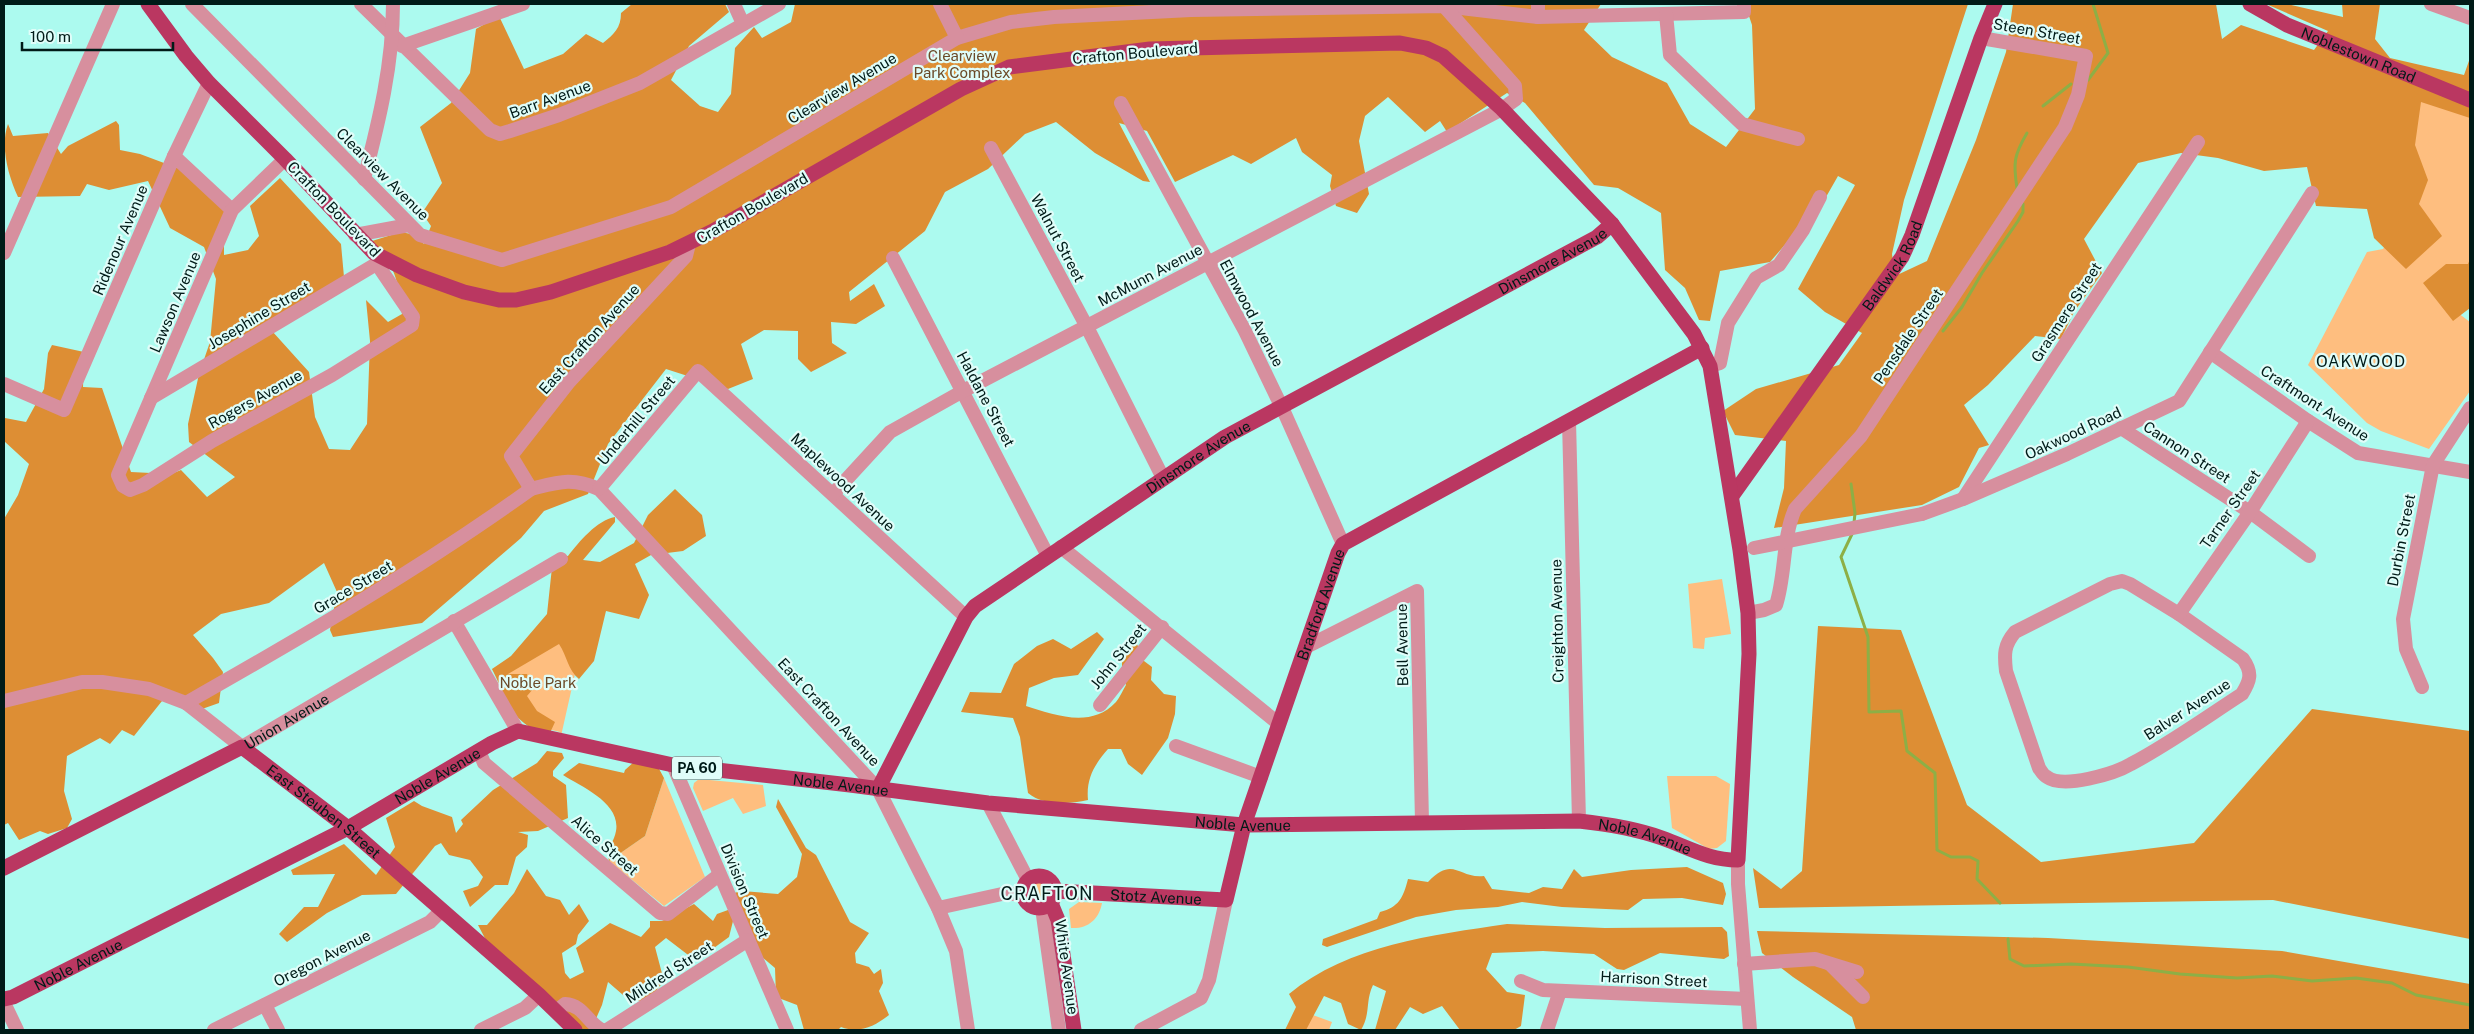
<svg xmlns="http://www.w3.org/2000/svg" width="2474" height="1034" font-family="'Public Sans',sans-serif">
<style>
.green{fill:#febe7f}
.forest{fill:#dd8e34}
.lines{fill:none;stroke-linecap:round;stroke-linejoin:round}
.stream{stroke:#8daf46;stroke-width:3}
.minor{stroke:#d78f9e;stroke-width:14}
.major{stroke:#ba3761;stroke-width:15}
.minor-bridge{stroke:#d78f9e;stroke-width:14}
.labels{text-anchor:middle;dominant-baseline:central;stroke-width:4.5;stroke-linejoin:round;paint-order:stroke}
.shield{fill:#e0fdf9;stroke:#435f5c;stroke-width:1}
.shield-label{font-size:14px;font-weight:bold;fill:#001b18}
.street-label{font-size:15px;fill:#001b18;stroke:#e0fdf9}
.park-label{font-size:15px;fill:#6b4927;stroke:#e0fdf9}
.neighbourhood-label{font-size:16px;letter-spacing:1px;fill:#001b18;stroke:#e0fdf9}
.quarter-label{font-size:18px;letter-spacing:1px;fill:#001b18;stroke:#e0fdf9}
</style>
<rect width="100%" height="100%" fill="#acfaef"/>
<!-- green -->
<g class="green">
<polygon points="2410,90 2470,111 2470,270 2454,310 2470,322 2470,391 2429,449 2381,431 2367,423 2308,365 2367,252 2383,249 2399,224"/>
<polygon points="1722,579 1731,634 1705,638 1704,649 1693,648 1688,584"/>
<polygon points="564,630 577,665 561,736 560,732 528,724 492,669"/>
<polygon points="1667,776 1716,776 1730,784 1726,841 1717,848 1709,849 1672,828"/>
<polygon points="664,778 705,877 664,906 609,861 645,836"/>
<polygon points="699,779 763,785 766,806 743,814 733,798 703,811 693,788 694,783"/>
<circle cx="1039" cy="891" r="9"/>
<path d="M 1079,902 L 1102,903 C 1099,920 1087,929 1071,928 L 1069,909 Z"/>
<polygon points="1310,1014 1332,1022 1329,1030 1304,1030"/>
</g>
<!-- forest -->
<g class="forest">
<path d="M 632,4 L 725,4 L 729,12 L 689,46 L 671,80 L 700,106 L 718,112 L 731,94 L 735,48 L 754,27 L 762,38 L 791,22 L 795,4 L 1601,4 L 1584,30 L 1612,57 L 1667,83 L 1690,124 L 1726,147 L 1755,109 L 1752,25 L 1745,4 L 1968,4 L 1904,200 L 1892,254 L 1895,276 L 1927,261 L 1976,140 L 2006,52 L 2013,4 L 2216,4 L 2222,39 L 2241,25 L 2314,50 L 2328,31 L 2266,4 L 2287,4 L 2343,17 L 2342,4 L 2380,4 L 2375,39 L 2390,58 L 2464,75 L 2470,58 L 2470,118 L 2421,102 L 2415,145 L 2428,180 L 2419,204 L 2442,236 L 2406,269 L 2374,238 L 2367,209 L 2316,206 L 2307,167 L 2264,171 L 2218,158 L 2181,153 L 2138,163 L 2084,239 L 2102,273 L 2074,312 L 2061,339 L 2035,336 L 1988,385 L 1964,405 L 1989,445 L 1979,448 L 1959,487 L 1922,505 L 1774,528 L 1784,488 L 1786,441 L 1735,435 L 1723,411 L 1756,389 L 1839,365 L 1862,333 L 1825,312 L 1798,289 L 1855,185 L 1838,176 L 1826,197 L 1770,262 L 1720,271 L 1710,321 L 1699,320 L 1685,288 L 1665,270 L 1661,213 L 1618,188 L 1594,185 L 1525,103 L 1507,93 L 1447,132 L 1440,121 L 1425,132 L 1388,97 L 1365,116 L 1359,141 L 1369,194 L 1357,213 L 1336,206 L 1330,186 L 1332,175 L 1302,152 L 1296,138 L 1251,164 L 1233,155 L 1175,182 L 1147,131 L 1119,123 L 1150,182 L 1143,181 L 1095,153 L 1056,122 L 1025,134 L 988,169 L 945,192 L 925,231 L 849,292 L 850,301 L 874,284 L 885,306 L 856,324 L 831,322 L 832,343 L 847,353 L 811,372 L 798,359 L 798,331 L 764,330 L 741,344 L 753,379 L 728,389 L 666,369 L 608,444 L 588,494 L 544,511 L 521,538 L 422,623 L 333,637 L 330,630 L 337,592 L 324,563 L 269,603 L 221,614 L 193,635 L 213,658 L 223,672 L 219,703 L 202,709 L 170,691 L 134,736 L 122,730 L 110,744 L 100,738 L 67,756 L 64,791 L 72,819 L 67,828 L 48,834 L 40,831 L 19,840 L 8,823 L 4,825 L 4,519 L 18,495 L 29,464 L 4,441 L 5,418 L 26,422 L 44,389 L 48,353 L 52,345 L 84,352 L 83,387 L 102,388 L 131,472 L 171,474 L 181,470 L 207,497 L 235,477 L 189,442 L 188,424 L 199,374 L 210,342 L 216,279 L 204,247 L 170,228 L 148,181 L 109,190 L 87,184 L 80,196 L 18,197 C 8,175 0,146 8,124 L 13,136 L 48,133 L 61,154 L 68,146 L 116,121 L 119,125 L 120,150 L 140,154 L 180,169 L 224,209 L 224,255 L 248,250 L 259,236 L 250,206 L 280,178 L 341,244 L 345,288 L 272,331 L 309,372 L 315,417 L 329,449 L 350,450 L 367,424 L 370,341 L 366,300 L 388,322 L 402,314 C 399,283 395,264 372,241 L 401,232 L 416,235 L 424,244 L 431,226 L 422,213 L 442,183 L 420,127 L 451,103 L 470,73 L 476,29 L 499,16 L 524,69 L 563,54 L 586,34 L 603,43 C 614,34 621,28 621,13 Z"/>
<polygon points="2470,259 2470,308 2453,321 2423,283 2446,264 2468,264"/>
<path d="M 675,489 L 702,515 L 706,536 L 683,551 L 651,555 L 635,564 L 649,595 L 639,619 L 606,611 L 594,661 L 579,679 C 568,670 567,656 559,644 L 508,674 L 527,674 L 533,689 L 527,696 L 537,711 L 555,722 L 549,735 C 510,723 509,703 492,669 L 511,656 L 547,614 L 553,558 L 568,556 C 579,542 597,520 615,517 L 615,522 L 583,560 L 600,562 L 634,543 L 648,515 Z"/>
<polygon points="1818,626 1901,630 1967,805 2041,862 2194,843 2312,709 2470,731 2470,939 2273,900 1759,908 1753,868 1781,889 1802,871"/>
<path d="M 1097,632 L 1104,639 L 1078,675 L 1054,678 L 1029,688 L 1026,706 C 1055,715 1091,729 1116,702 C 1120,697 1123,690 1126,685 C 1121,669 1119,658 1130,644 L 1137,644 L 1144,661 L 1152,667 L 1151,680 L 1164,694 L 1176,696 L 1175,714 L 1168,738 L 1142,775 L 1128,764 L 1121,749 L 1108,749 C 1094,765 1086,779 1088,800 C 1069,804 1043,806 1028,793 L 1020,737 L 1013,718 L 961,712 L 970,692 L 1001,693 L 1014,664 L 1037,646 L 1053,639 L 1071,649 Z"/>
<polygon points="547,751 562,753 564,758 553,771 553,776 566,785 568,818 538,831 518,832 528,835 527,847 516,857 508,885 495,885 470,907 463,891 478,886 483,877 470,860 449,855 441,843 435,846 396,894 362,895 327,913 287,942 279,934 304,907 318,907 335,874 293,875 291,870 344,844 376,875 395,847 386,818 414,801 422,806 452,817 456,833 463,824 461,820 493,790 537,763"/>
<path d="M 635,761 L 658,767 L 664,778 L 645,836 L 609,861 C 606,848 614,843 616,831 C 621,803 582,787 563,775 L 579,763 L 624,773 L 625,770 Z"/>
<path d="M 778,799 L 806,848 L 816,855 L 850,922 L 869,933 L 855,953 L 856,963 L 869,967 L 874,974 L 881,969 L 883,983 L 879,991 L 889,1015 C 875,1026 860,1034 841,1027 L 838,1030 L 804,1030 L 797,1005 L 776,997 L 775,968 L 756,952 L 734,893 L 742,891 L 778,894 L 797,877 L 802,854 L 776,807 Z"/>
<path d="M 1687,867 L 1723,883 L 1726,894 L 1723,905 L 1682,898 L 1643,899 L 1628,910 L 1562,907 L 1522,902 L 1498,907 L 1456,910 L 1416,917 L 1327,947 L 1322,945 L 1323,939 L 1377,919 L 1380,912 C 1399,907 1403,898 1408,879 L 1428,882 C 1454,855 1458,879 1484,876 L 1492,889 L 1529,893 L 1543,887 L 1562,889 L 1574,869 L 1582,877 L 1631,870 Z"/>
<polygon points="527,869 546,896 560,900 569,915 579,904 589,921 578,935 576,944 562,953 565,973 570,979 584,972 576,948 610,923 641,937 650,927 650,921 662,921 694,904 713,921 717,914 728,910 734,917 729,937 696,961 666,938 655,947 664,981 648,1001 630,1001 608,982 602,1005 591,1030 566,1030 488,944 478,925 487,925 514,893"/>
<path d="M 1507,924 L 1605,928 L 1722,927 L 1727,932 L 1729,956 L 1724,959 L 1660,953 L 1624,970 L 1617,969 L 1594,954 L 1543,951 L 1492,953 L 1486,969 L 1507,992 L 1525,995 L 1521,1026 L 1514,1030 L 1460,1030 L 1442,1006 L 1423,1014 L 1410,1007 L 1395,1030 L 1375,1030 L 1386,991 L 1373,985 C 1365,1002 1371,1013 1361,1030 L 1348,1024 L 1341,1003 L 1324,996 L 1306,1030 L 1285,1030 L 1296,1007 L 1289,994 C 1348,945 1433,935 1507,924 Z"/>
<polygon points="1757,931 2048,938 2282,951 2470,984 2470,1030 1856,1030 1852,1017 1793,977 1762,953"/>
</g>
<g class="lines">
<!-- stream -->
<g class="stream">
<polyline points="2088,80 2108,53 2093,4"/>
<polyline points="2043,106 2071,84"/>
<path d="M 2017,188 C 2013,163 2014,155 2027,133"/>
<polyline points="1943,331 1962,307 1982,273 2018,221 2023,212 2023,204"/>
<polyline points="1851,484 1855,513 1854,523"/>
<polyline points="1853,532 1841,557 1868,637 1869,712 1901,711 1907,751 1935,773 1937,850 1951,857 1970,857 1978,861 1977,879 2000,903"/>
<polyline points="2008,939 2010,959 2024,966 2071,964 2128,967 2180,974 2237,978 2272,976 2312,981 2356,978 2392,983 2416,995 2470,1005"/>
</g>
<!-- minor -->
<g class="minor">
<polyline points="192,4 420,235 502,260 671,207 957,38 1011,22 1054,17 1191,10 1444,6 1538,17 1744,12 1744,4"/>
<polyline points="361,4 490,130 500,134 510,131 559,115 640,83 779,4"/>
<polyline points="734,4 743,24"/>
<polyline points="940,4 957,38"/>
<polyline points="1538,4 1538,17"/>
<polyline points="2431,4 2470,18"/>
<polyline points="1666,14 1670,55 1742,124 1798,139"/>
<polyline points="402,46 523,4"/>
<polyline points="1121,103 1245,331 1285,414 1343,544"/>
<polyline points="991,148 1087,327 1163,478"/>
<polyline points="174,156 232,210"/>
<polyline points="285,159 232,210 118,475 123,486 130,490 143,485 212,441 332,375 412,325 413,317 377,264"/>
<path d="M 364,179 C 379,121 393,64 393,4"/>
<polyline points="355,235 409,225"/>
<path d="M 689,244 L 686,256 L 569,382 L 511,456 L 531,489 C 559,482 572,477 599,489 L 878,789 L 938,908 L 956,951 L 968,1030"/>
<polyline points="4,253 113,4"/>
<polyline points="893,258 1048,556"/>
<polyline points="2210,352 2308,421 2358,453 2470,472"/>
<polyline points="1710,366 1720,363 1728,323 1756,278 1779,265 1803,230 1820,197"/>
<polyline points="4,384 64,410 174,156 209,83"/>
<polyline points="151,398 383,260"/>
<polyline points="1569,421 1579,821"/>
<polyline points="2121,428 2250,512 2309,556"/>
<polyline points="599,489 698,371 966,617"/>
<polyline points="833,494 890,432 963,391 1502,109 1516,99 1515,86 1444,6"/>
<polyline points="1963,499 2198,142"/>
<polyline points="1922,514 1963,499 2067,454 2179,401 2312,193"/>
<polyline points="1061,547 1279,724"/>
<path d="M 2122,581 L 2130,584 L 2179,614 L 2243,659 C 2253,673 2250,681 2242,694 C 2205,718 2169,744 2131,764 C 2114,774 2063,789 2047,777 C 2044,776 2041,771 2039,768 L 2006,671 C 2004,654 2004,645 2015,632 L 2110,584 Z"/>
<path d="M 1748,613 L 1764,610 L 1776,605 C 1786,574 1782,539 1795,509 L 1861,436 L 2065,127 L 2078,95 L 2086,56 L 1981,38"/>
<polyline points="2179,614 2250,512 2308,421"/>
<polyline points="454,621 518,731"/>
<polyline points="1306,647 1417,591 1422,822"/>
<polyline points="2422,687 2406,649 2403,619 2433,465 2470,408"/>
<path id="s1" d="M 4,701 L 82,682 L 102,682 L 149,689 L 186,703 L 242,747 L 561,559"/>
<path d="M 186,703 C 304,636 421,568 531,489"/>
<polyline points="1100,705 1162,627"/>
<polyline points="1176,746 1261,777"/>
<polyline points="479,751 484,763 660,913 668,914 719,875"/>
<polyline points="673,765 787,1030"/>
<polyline points="988,803 1028,880"/>
<polyline points="1738,860 1738,884 1750,1030"/>
<polyline points="938,908 1002,894 1023,894"/>
<polyline points="1042,908 1059,1030"/>
<polyline points="1744,964 1815,959 1857,972"/>
<polyline points="1830,964 1863,997"/>
<polyline points="1521,981 1543,990 1747,999"/>
<polyline points="4,999 5,1005 17,1030"/>
<polyline points="265,1005 278,1030"/>
<path d="M 556,1011 L 565,1004 C 584,1005 587,1023 602,1030"/>
<polyline points="214,1030 430,922 441,911"/>
<polyline points="481,1030 525,1008 539,995"/>
<polyline points="607,1030 748,940"/>
<polyline points="1141,1030 1201,998 1209,980 1226,900"/>
<polyline points="1547,1030 1560,991"/>
</g>
<!-- major -->
<g class="major">
<path id="s2" d="M 2250,4 L 2287,25 L 2470,100"/>
<path id="s3" d="M 1732,496 L 1902,257 L 1912,235 L 1981,38 L 1995,4"/>
<path id="s4" d="M 878,789 L 966,617 L 975,606 L 1225,437 L 1597,237 L 1612,224"/>
<path id="s5" d="M 4,868 L 242,747 L 348,828 L 539,995 L 575,1030"/>
<circle cx="1039" cy="892" r="16"/>
<path id="s6" d="M 1055,891 L 1226,900 L 1244,825 L 1338,553 L 1343,544 L 1702,348"/>
<polyline points="1051,903 1058,920 1074,1030"/>
<path id="s7" d="M 4,999 L 13,997 L 348,828 L 492,743 L 518,731 L 673,765 L 850,785 L 988,803 L 1244,825 L 1579,821 C 1607,824 1634,828 1662,838 C 1690,848 1708,860 1738,860 L 1749,654 L 1748,613 L 1740,550 L 1710,366 L 1694,334 L 1612,224 L 1502,109 L 1443,56 L 1426,48 L 1400,43 L 1150,49 L 1009,67 L 961,89 L 713,231 L 670,252 L 551,292 L 516,300 L 499,300 L 464,292 L 417,275 L 374,253 L 285,159 L 209,83 L 186,56 L 148,4"/>
</g>
<!-- minor-bridge -->
<polyline class="minor-bridge" points="1754,548 1922,514"/>
</g>
<g class="labels">
<!-- shield labels -->
<rect class="shield" x="672" y="756.5" width="50" height="23" rx="4"/>
<g class="shield-label">
<text x="697" y="768">PA 60</text>
</g>
<!-- street labels -->
<g class="street-label">
<text transform="translate(2037 31) rotate(10)">Steen Street</text>
<text transform="translate(1135 53) rotate(-5)">Crafton Boulevard</text>
<text stroke="none"><textPath href="#s2" startOffset="120">Noblestown Road</textPath></text>
<text transform="translate(842 88) rotate(-31)">Clearview Avenue</text>
<text transform="translate(550 99) rotate(-20)">Barr Avenue</text>
<text transform="translate(383 174) rotate(45)">Clearview Avenue</text>
<text transform="translate(752 208) rotate(-30)">Crafton Boulevard</text>
<text transform="translate(334 209) rotate(46)">Crafton Boulevard</text>
<text transform="translate(1058 238) rotate(62)">Walnut Street</text>
<text transform="translate(120 240) rotate(-67)">Ridenour Avenue</text>
<text stroke="none"><textPath href="#s4" startOffset="881">Dinsmore Avenue</textPath></text>
<text stroke="none"><textPath href="#s3" startOffset="281">Baldwick Road</textPath></text>
<text transform="translate(1150 275) rotate(-28)">McMunn Avenue</text>
<text transform="translate(175 302) rotate(-67)">Lawson Avenue</text>
<text transform="translate(2066 312) rotate(-57)">Grasmere Street</text>
<text transform="translate(1252 313) rotate(62)">Elmwood Avenue</text>
<text transform="translate(259 315) rotate(-31)">Josephine Street</text>
<text transform="translate(1908 336) rotate(-56)">Pensdale Street</text>
<text transform="translate(589 339) rotate(-48)">East Crafton Avenue</text>
<text transform="translate(255 399) rotate(-29)">Rogers Avenue</text>
<text transform="translate(986 399) rotate(62)">Haldane Street</text>
<text transform="translate(2315 403) rotate(33)">Craftmont Avenue</text>
<text transform="translate(636 420) rotate(-50)">Underhill Street</text>
<text transform="translate(2073 433) rotate(-25)">Oakwood Road</text>
<text transform="translate(2187 452) rotate(33)">Cannon Street</text>
<text stroke="none"><textPath href="#s4" startOffset="476">Dinsmore Avenue</textPath></text>
<text transform="translate(843 482) rotate(43)">Maplewood Avenue</text>
<text transform="translate(2230 509) rotate(-55)">Tarner Street</text>
<text transform="translate(2401 540) rotate(-79)">Durbin Street</text>
<text transform="translate(353 587) rotate(-31)">Grace Street</text>
<text stroke="none"><textPath href="#s6" startOffset="482">Bradford Avenue</textPath></text>
<text transform="translate(1557 621) rotate(-91)">Creighton Avenue</text>
<text transform="translate(1402 645) rotate(-91)">Bell Avenue</text>
<text transform="translate(1118 656) rotate(-51)">John Street</text>
<text transform="translate(2187 709) rotate(-33)">Balver Avenue</text>
<text transform="translate(829 712) rotate(47)">East Crafton Avenue</text>
<text stroke="none"><textPath href="#s1" startOffset="310">Union Avenue</textPath></text>
<text stroke="none"><textPath href="#s7" startOffset="488">Noble Avenue</textPath></text>
<text stroke="none"><textPath href="#s7" startOffset="908">Noble Avenue</textPath></text>
<text stroke="none"><textPath href="#s5" startOffset="371">East Steuben Street</textPath></text>
<text stroke="none"><textPath href="#s7" startOffset="1312">Noble Avenue</textPath></text>
<text stroke="none"><textPath href="#s7" startOffset="1716">Noble Avenue</textPath></text>
<text transform="translate(605 845) rotate(41)">Alice Street</text>
<text transform="translate(745 891) rotate(67)">Division Street</text>
<text stroke="none"><textPath href="#s6" startOffset="101">Stotz Avenue</textPath></text>
<text transform="translate(322 958) rotate(-27)">Oregon Avenue</text>
<text stroke="none"><textPath href="#s7" startOffset="82">Noble Avenue</textPath></text>
<text transform="translate(1067 967) rotate(82)">White Avenue</text>
<text transform="translate(669 972) rotate(-33)">Mildred Street</text>
<text transform="translate(1654 979) rotate(3)">Harrison Street</text>
</g>
<!-- park labels -->
<g class="park-label">
<text x="962" y="55">Clearview<tspan x="962" dy="17">Park Complex</tspan></text>
<text x="538" y="682">Noble Park</text>
</g>
<!-- neighbourhood labels -->
<g class="neighbourhood-label">
<text x="2361" y="361">OAKWOOD</text>
</g>
<!-- quarter labels -->
<g class="quarter-label">
<text x="1047" y="893">CRAFTON</text>
</g>
</g>
<!-- border -->
<rect width="2474" height="1034" fill="none" stroke="#001b18" stroke-width="10"/>
<!-- scale -->
<path d="M22 42v8h151v-8" fill="none" stroke="#001b18" stroke-width="2.5"/>
<text x="30" y="42" font-size="15" fill="#001b18" stroke="#e0fdf9" stroke-width="4" paint-order="stroke">100 m</text>
</svg>
